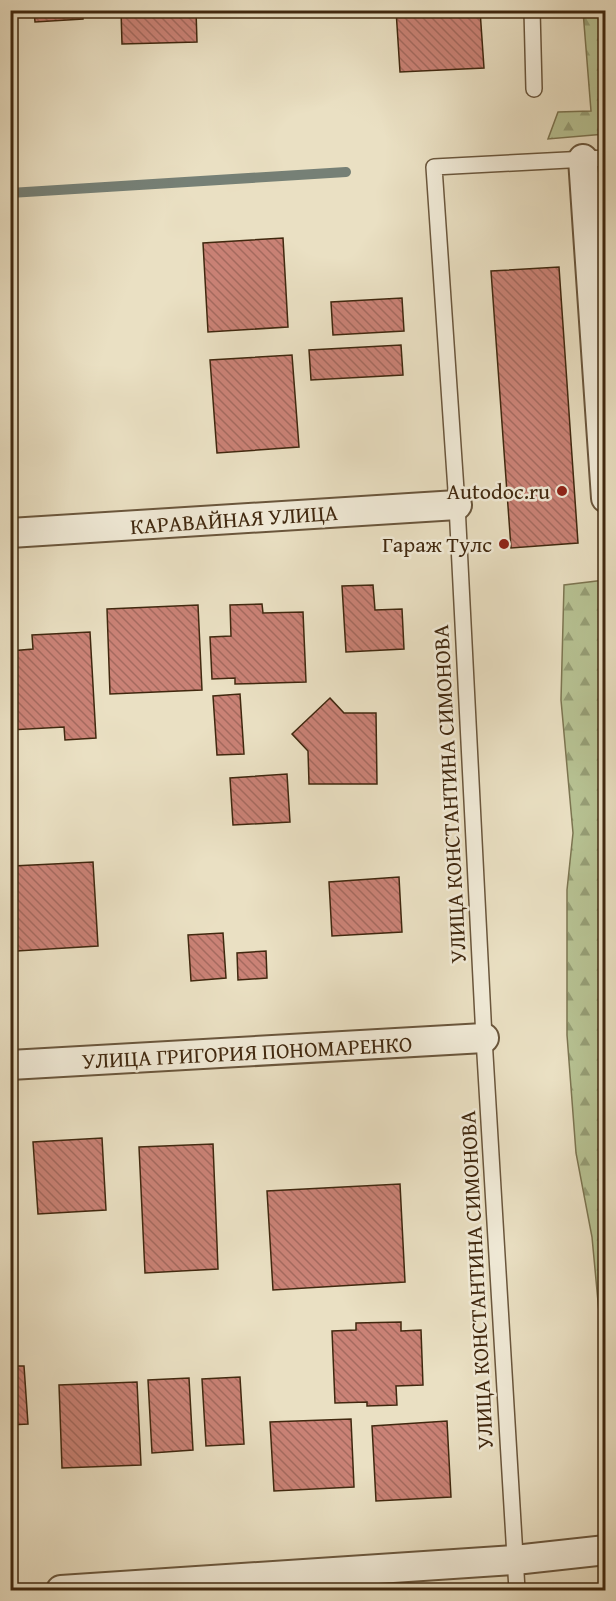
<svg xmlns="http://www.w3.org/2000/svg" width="616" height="1601" font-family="'Gentium Book Plus',serif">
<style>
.forest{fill:url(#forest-firs);stroke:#7c7551;stroke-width:1.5}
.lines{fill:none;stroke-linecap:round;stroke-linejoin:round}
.stream{stroke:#768076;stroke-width:10}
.building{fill:url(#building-back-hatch);stroke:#40280f;stroke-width:1.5}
.service-casing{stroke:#6a563c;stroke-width:18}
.minor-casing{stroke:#6a563c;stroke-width:32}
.service{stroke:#f1ebd8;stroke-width:15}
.minor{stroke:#f1ebd8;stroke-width:28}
.poi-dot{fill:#8f2418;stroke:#f1ebd8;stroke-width:2}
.labels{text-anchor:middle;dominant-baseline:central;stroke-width:5;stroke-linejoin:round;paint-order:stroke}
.poi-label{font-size:22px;fill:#40280f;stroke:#f1ebd8;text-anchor:end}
.street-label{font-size:22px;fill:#40280f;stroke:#f1ebd8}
</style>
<defs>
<pattern id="forest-firs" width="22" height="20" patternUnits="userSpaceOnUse" patternTransform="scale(1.5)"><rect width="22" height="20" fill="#b7c293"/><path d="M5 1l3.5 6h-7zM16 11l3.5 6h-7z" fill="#969e76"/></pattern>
<pattern id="building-back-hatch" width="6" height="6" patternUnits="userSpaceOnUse" patternTransform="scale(1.5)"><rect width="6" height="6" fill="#ca8276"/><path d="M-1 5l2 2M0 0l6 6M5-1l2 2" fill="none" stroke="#a56a5f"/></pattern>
</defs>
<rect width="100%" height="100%" fill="#eae0c3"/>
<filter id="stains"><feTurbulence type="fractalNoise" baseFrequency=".00333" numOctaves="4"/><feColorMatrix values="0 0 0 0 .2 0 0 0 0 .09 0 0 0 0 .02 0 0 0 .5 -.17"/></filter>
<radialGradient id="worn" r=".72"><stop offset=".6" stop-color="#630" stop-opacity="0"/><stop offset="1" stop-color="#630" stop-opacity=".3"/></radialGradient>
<!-- forest -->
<g class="forest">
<polygon points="583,11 605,11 605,134 548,139 558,112 591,111"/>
<polygon points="605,580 606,580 605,1469 605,1392 600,1323 592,1237 576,1153 567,1035 567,890 573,833 561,700 564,585"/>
</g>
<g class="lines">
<!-- stream -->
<polyline class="stream" points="10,193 346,172"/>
</g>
<!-- building -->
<g class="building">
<rect x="10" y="10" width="7" height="21"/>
<polygon points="34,10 83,10 83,19 35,22"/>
<polygon points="121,10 196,10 197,42 122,44"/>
<polygon points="396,10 480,10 484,68 400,72"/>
<polygon points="283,238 288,327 208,332 203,243"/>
<polygon points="559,267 578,543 511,548 491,271"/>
<polygon points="402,298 404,331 333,335 331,302"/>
<polygon points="401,345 403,375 311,380 309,350"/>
<polygon points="292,355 299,447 217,453 210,360"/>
<polygon points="373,585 375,610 402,609 404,649 346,652 342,586"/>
<polygon points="262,604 263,613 303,612 306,682 235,684 235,678 212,679 210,637 231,636 230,605"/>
<polygon points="198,605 202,690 110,694 107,609"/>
<polygon points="90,632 96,738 65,740 64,727 10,730 10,651 33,649 32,635"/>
<polygon points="240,694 244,754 217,755 213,696"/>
<polygon points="330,698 344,713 376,713 377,784 309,784 308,751 292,734"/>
<polygon points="287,774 290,822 233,825 230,778"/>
<polygon points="93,862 98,946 17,951 13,866"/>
<polygon points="399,877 402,932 332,936 329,882"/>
<polygon points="223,933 226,978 191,981 188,935"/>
<polygon points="266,951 267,978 238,980 237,953"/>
<polygon points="102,1138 106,1210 38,1214 33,1142"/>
<polygon points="213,1144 218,1269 145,1273 139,1147"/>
<polygon points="400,1184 405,1282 273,1290 267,1191"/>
<polygon points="401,1322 401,1331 421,1330 423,1385 396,1386 397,1405 367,1406 367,1402 335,1403 332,1331 356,1330 356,1323"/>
<polygon points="10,1366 24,1366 28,1424 10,1425"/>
<polygon points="240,1377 244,1444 206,1446 202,1379"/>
<polygon points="189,1378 193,1450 152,1453 148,1380"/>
<polygon points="137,1382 141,1465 62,1468 59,1385"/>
<polygon points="351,1419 354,1487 274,1491 270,1422"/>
<polygon points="447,1421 451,1497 376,1501 372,1426"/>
</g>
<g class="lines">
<defs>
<g id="service">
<polyline points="532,10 534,89"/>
<polyline points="517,1590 484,1038 457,505 434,167 606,158"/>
</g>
<g id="minor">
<polyline points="583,159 606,498"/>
<polyline points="10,533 457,505"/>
<polyline points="10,1065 484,1038"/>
<polyline points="61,1590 515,1560 606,1550"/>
</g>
</defs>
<!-- service casing -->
<use href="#service" class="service-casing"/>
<!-- minor casing -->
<use href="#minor" class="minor-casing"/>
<!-- service -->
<use href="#service" class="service"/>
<!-- minor -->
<use href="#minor" class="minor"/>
</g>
<!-- markers -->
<g class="poi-dot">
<circle cx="562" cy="491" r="6"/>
<circle cx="504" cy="544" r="6"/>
</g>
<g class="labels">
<!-- poi labels -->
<g class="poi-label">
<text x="550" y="491">Autodoc.ru</text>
<text x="492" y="544">Гараж Тулс</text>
</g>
<!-- street labels -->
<g class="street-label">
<text transform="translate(234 519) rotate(-4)">КАРАВАЙНАЯ УЛИЦА</text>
<text transform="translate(449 794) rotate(-93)">УЛИЦА КОНСТАНТИНА СИМОНОВА</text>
<text transform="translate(247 1052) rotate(-3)">УЛИЦА ГРИГОРИЯ ПОНОМАРЕНКО</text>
<text transform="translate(476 1280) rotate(-93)">УЛИЦА КОНСТАНТИНА СИМОНОВА</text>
</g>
</g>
<!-- margin -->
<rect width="616" height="1601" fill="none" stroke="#eae0c3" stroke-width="36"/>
<rect x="12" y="12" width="592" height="1577" fill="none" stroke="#40280f" stroke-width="3"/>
<rect x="18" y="18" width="580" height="1565" fill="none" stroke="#40280f" stroke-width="1.5"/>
<rect width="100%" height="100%" filter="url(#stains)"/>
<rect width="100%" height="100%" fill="url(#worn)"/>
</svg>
